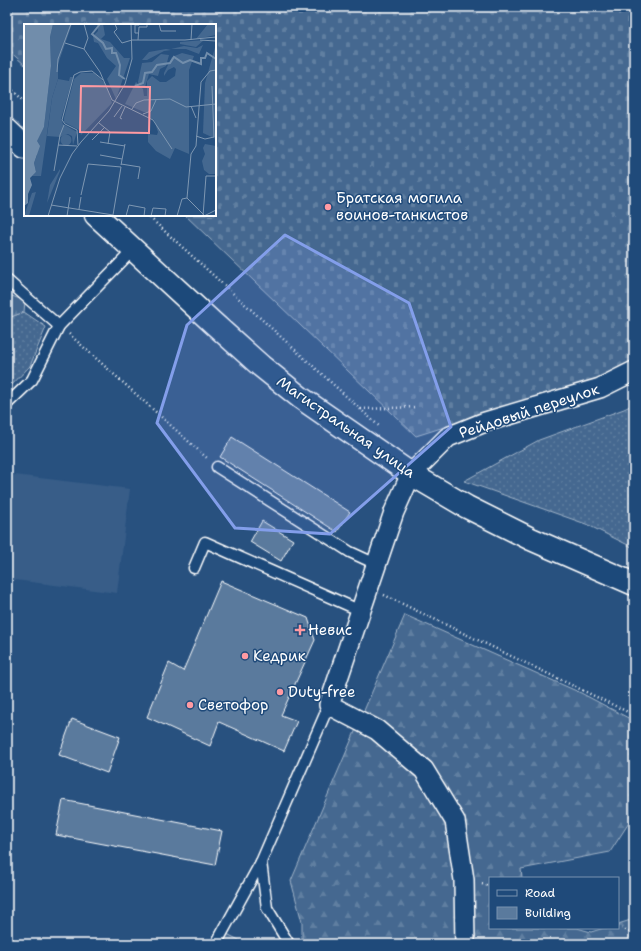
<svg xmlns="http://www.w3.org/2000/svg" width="641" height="951" font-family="'Shantell Sans',sans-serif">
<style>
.built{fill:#375d88}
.grass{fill:url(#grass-dots);stroke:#a2b4c8}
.forest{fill:url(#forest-firs);stroke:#a2b4c8}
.cemetery{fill:url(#cemetery-stones);stroke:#a2b4c8}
.building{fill:#5a7a9d;stroke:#fff}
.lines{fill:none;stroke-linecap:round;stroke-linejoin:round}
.service-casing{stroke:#fff;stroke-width:13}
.minor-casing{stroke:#fff;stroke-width:22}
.primary-casing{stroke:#fff;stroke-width:25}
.path{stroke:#fff;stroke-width:2.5;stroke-dasharray:1 3;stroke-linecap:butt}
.service{stroke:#1f4a7a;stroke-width:10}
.minor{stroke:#1f4a7a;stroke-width:19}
.primary{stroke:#1f4a7a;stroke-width:22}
.marked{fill:#839eea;fill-opacity:0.2;stroke:#839eea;stroke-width:3;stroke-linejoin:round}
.poi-dot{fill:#ff9aa2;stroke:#1f4a7a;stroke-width:1.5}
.labels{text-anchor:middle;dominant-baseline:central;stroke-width:3;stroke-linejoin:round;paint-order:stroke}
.poi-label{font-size:15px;fill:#fff;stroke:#1f4a7a;text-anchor:start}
.street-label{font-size:15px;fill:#fff;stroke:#1f4a7a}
.inset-river{fill:none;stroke:#718dab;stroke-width:2}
.inset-road{fill:none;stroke:#7e97b2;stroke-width:1}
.view{fill:#ff9aa2;fill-opacity:0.15;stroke:#ff9aa2;stroke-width:2}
.inset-edge{fill:none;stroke:#fff;stroke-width:2}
</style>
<defs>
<pattern id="grass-dots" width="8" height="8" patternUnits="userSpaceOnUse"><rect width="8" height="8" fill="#446890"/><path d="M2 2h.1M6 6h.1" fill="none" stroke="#607fa1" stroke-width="1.8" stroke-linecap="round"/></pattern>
<pattern id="forest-firs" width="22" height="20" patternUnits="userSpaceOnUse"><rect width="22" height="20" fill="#446890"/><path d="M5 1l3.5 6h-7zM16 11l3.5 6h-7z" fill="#607fa1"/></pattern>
<pattern id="cemetery-stones" width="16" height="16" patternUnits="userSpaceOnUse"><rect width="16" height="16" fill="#446890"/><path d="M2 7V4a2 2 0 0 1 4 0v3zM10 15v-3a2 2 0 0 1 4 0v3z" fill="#607fa1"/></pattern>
</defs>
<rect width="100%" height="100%" fill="#28517f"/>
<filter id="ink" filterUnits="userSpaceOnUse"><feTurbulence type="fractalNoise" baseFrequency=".025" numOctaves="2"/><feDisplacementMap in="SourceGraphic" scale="8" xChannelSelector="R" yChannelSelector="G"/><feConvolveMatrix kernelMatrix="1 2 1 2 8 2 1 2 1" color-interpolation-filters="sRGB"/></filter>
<g filter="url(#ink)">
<!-- built -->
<polygon class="built" points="7,474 130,489 117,593 7,579"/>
<!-- grass -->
<g class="grass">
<polygon points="24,312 46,327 30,366 7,390 7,315 11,317"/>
<polygon points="634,404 634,548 586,524 464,481 539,440 624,409"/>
</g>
<!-- forest -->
<g class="forest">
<polygon points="7,292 12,296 25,301 24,312 11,317 7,315"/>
<polygon points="405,615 581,693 634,721 634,815 610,852 521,869 522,878 490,878 490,928 577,928 591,932 604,928 618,928 618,924 634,919 634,944 302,944 302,922 291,881"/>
<polygon points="225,933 247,944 221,944"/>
</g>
<!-- cemetery -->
<polygon class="cemetery" points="7,7 634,7 634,361 601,377 416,436 185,215 215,215 215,25 25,25 25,65 7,49"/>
<!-- building -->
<g class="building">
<polygon points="232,437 350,512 337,532 220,457"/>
<polygon points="262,521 293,540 281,561 250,542"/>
<polygon points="221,581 308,618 315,640 281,715 297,721 284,751 219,722 210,746 147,717 169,663 183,671"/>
<polygon points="72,719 120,737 107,773 59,755"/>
<polygon points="63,800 222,831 215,865 56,835"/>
</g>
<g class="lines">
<defs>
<g id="service">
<polyline points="7,280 59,326"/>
<polyline points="7,404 32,380 59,326 133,250"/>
<polyline points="217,467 350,552 376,564"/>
<polyline points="194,568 205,542 361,611"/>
<polyline points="261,862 267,908 289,944"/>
<polyline points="216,944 261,862 329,705"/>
</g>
<polyline id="minor" points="465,944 464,880 455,821 424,770 377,730 329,705 394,512 411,474 448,437 485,422 600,388 634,371"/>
<g id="primary">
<polyline points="7,130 25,147"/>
<polyline points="96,215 212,322 261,366 301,398 411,474 467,507 531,539 634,584"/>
</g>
</defs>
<!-- service casing -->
<use href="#service" class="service-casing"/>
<!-- minor casing -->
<use href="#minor" class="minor-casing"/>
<!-- primary casing -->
<use href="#primary" class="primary-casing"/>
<!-- path -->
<g class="path">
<polyline points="7,85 25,102"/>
<polyline points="147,215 380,427"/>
<polyline points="69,334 207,458"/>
<polyline points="361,409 417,407"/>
<polyline points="384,595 634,715"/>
<polyline points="482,884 490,886"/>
<polyline points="618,926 634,934"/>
</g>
<!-- service -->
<use href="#service" class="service"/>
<!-- minor -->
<use href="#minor" class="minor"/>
<!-- primary -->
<use href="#primary" class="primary"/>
</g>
</g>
<!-- marked area -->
<path class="marked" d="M 285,235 L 409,303 L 451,427 L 330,534 L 235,528 L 157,423 L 187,325 Z"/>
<!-- markers -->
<g class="poi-dot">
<circle cx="328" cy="207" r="4"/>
<path d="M298 624h4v4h4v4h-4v4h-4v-4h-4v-4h4z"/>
<circle cx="245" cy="656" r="4"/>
<circle cx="280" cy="692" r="4"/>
<circle cx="190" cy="705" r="4"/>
</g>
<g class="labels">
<!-- poi labels -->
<g class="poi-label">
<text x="336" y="198">Братская могила<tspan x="336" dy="17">воинов-танкистов</tspan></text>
<text x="308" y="630">Невис</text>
<text x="253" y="656">Кедрик</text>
<text x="288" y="692">Duty-free</text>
<text x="198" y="705">Светофор</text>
</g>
<!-- street labels -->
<g class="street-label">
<text transform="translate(529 411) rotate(-18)">Рейдовый переулок</text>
<text transform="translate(346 427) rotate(35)">Магистральная улица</text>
</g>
</g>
<!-- overview -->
<g transform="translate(24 24)">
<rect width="192" height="192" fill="#28517f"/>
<path d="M 73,0 L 79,0 L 81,11 L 77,15 L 86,18 L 100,34 L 106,34 L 92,75 L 83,55 L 92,42 L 83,34 L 74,19 L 70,18 L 69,12 L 74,7 ZM 184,0 L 192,0 L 192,11 L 172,15 ZM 180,16 L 172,23 L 156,20 L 156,18 ZM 179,21 L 175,30 L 162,25 L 147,25 L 160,22 L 173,24 ZM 142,25 L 147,26 L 140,27 L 123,36 L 118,36 L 125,28 ZM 46,53 L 49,53 L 37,95 L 39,100 L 53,108 L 49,121 L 48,112 L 44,110 L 36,113 L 23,112 L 28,74 L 34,55 L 45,57 Z" fill="#446890"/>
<path d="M 29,0 L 48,0 L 34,40 L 34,55 L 28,74 L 17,152 L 8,152 L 12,148 L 10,139 L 13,131 L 13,116 L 20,103 L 27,42 L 26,13 ZM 158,29 L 170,32 L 165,46 L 165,130 L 151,124 L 146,135 L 132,127 L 124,118 L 124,110 L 133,111 L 134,108 L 130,96 L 124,93 L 126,88 L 120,88 L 101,80 L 112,58 L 119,65 L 120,72 L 123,72 L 123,57 L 128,52 L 136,58 L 142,58 L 151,52 L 152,45 L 150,43 L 144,46 L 140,52 L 140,49 L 148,33 ZM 137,30 L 145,31 L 142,42 L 136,45 L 134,52 L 125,50 L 121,63 L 116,62 L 114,58 L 118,39 L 128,38 ZM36.5 116a5.5 5.5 0 1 1 11 0a5.5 5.5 0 1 1-11 0ZM 181,120 L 192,122 L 192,150 L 185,150 L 180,146 L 178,137 L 181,130 L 179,124 ZM 36,145 L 36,147 L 23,179 L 26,161 ZM 12,168 L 5,192 L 0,192 L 8,169 Z" fill="#446890"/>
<path d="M 57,49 L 70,49 L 82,60 L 88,79 L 57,111 L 55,106 L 40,98 L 40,94 L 50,55 Z" fill="#446890"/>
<path d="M 192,20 L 192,115 L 179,109 L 181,59 Z" fill="#446890"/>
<path d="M 0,0 L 29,0 L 26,13 L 27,42 L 20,103 L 13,117 L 16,122 L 10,139 L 12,148 L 6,154 L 8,161 L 4,170 L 4,179 L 0,182 Z" fill="#718dab"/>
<path class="inset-river" d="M 76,0 L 68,10 L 79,19 L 82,25 L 88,24 L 88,29 L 92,29 L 96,41 L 95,51 L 101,55M 111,62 L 119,59 L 121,49 L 128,48 L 133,41 L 146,39 L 150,33 L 159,39 L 166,36 L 177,40 L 177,34 L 181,34 L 183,29 L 192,35"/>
<path class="inset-road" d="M 60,0 L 64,14 L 60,25M 91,0 L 93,5 L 90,8 L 98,19 L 108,16 L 161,16 L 192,13M 129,0 L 135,0 L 137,7 L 152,7M 114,9 L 111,9 L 111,1 L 115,1M 114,16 L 115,3 L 123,3 L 123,0M 167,16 L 168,0M 176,16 L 192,17M 41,19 L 60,25 L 76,48 L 88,76 L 129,96 L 148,125M 33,48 L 34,35 L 47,0M 167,82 L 172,94M 108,85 L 112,79 L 120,76 L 146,75 L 162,83 L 192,80M 119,90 L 127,87 L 132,76M 90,93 L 98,82M 98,95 L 96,94 L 101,83M 75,99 L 86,108 L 84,120M 172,112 L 181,115 L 190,113 L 188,62M 68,116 L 80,104M 76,118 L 101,122M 34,121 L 53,122M 54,121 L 53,106 L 41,100 L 38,96 L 50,51 L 56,48 L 68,47 L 79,56M 76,131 L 98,135M 97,140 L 116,143 L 114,155M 97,141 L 101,120M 30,147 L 36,111 L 40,101M 163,174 L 167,130 L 172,122 L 177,58 L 186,47 L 192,46M 27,181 L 89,191 L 97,143 L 64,140 L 57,171M 55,185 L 57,173M 24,192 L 36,154 L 48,130 L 57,118 L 85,87 L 101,60 L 108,35 L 107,0M 43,192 L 46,173M 102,192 L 105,181 L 121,184 L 120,192M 127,192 L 129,184 L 142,185 L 141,192M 153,192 L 158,175 L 163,174 L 180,191M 179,192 L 182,152 L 192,152M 180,192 L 192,186"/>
<path class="view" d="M 57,62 L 126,63 L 125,109 L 56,108 Z"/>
<rect width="192" height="192" class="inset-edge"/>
</g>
<!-- margin -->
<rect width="641" height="951" fill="none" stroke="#1f4a7a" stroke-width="24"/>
<rect x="12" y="12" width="617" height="927" fill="none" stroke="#fff" stroke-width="1.5" filter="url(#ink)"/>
<!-- legend -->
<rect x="489" y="877" width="130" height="52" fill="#1f4a7a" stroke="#7992af"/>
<rect x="497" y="890" width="20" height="6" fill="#1f4a7a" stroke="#7992af"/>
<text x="525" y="897" font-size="12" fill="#ffffff">Road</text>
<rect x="497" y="907" width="20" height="12" fill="#5a7a9d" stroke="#7992af"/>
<text x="525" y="917" font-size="12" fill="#ffffff">Building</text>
</svg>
